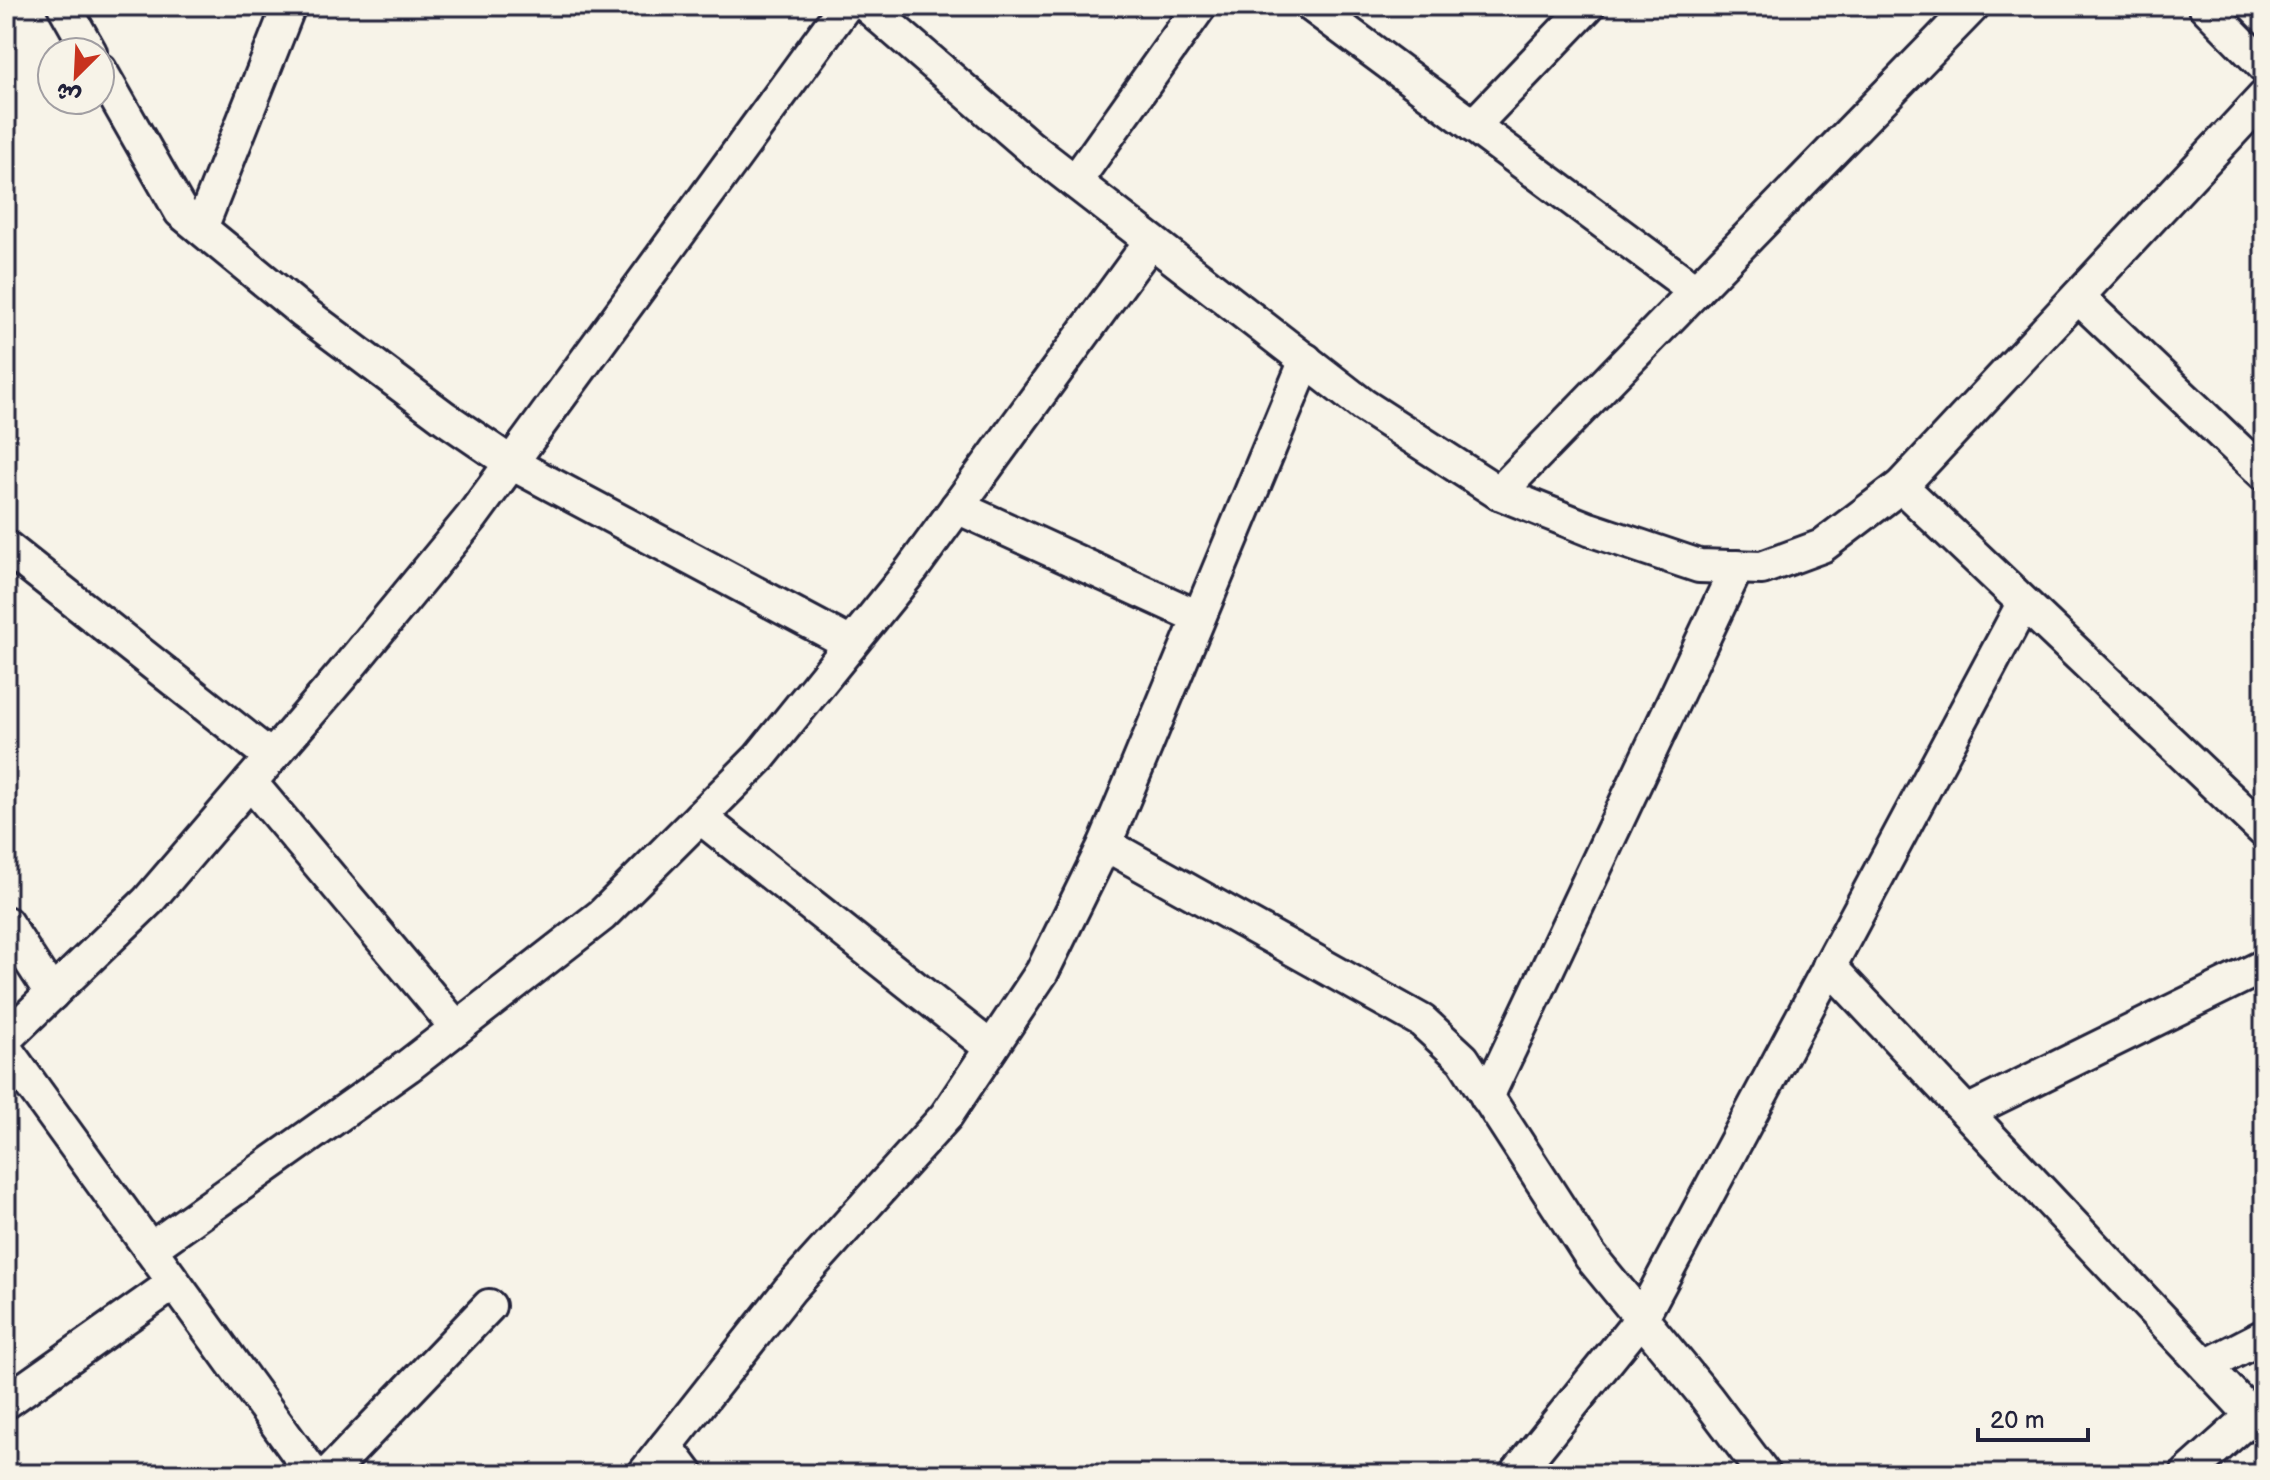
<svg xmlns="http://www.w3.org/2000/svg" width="2270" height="1480" font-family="'Balsamiq Sans','Playpen Sans Arabic',sans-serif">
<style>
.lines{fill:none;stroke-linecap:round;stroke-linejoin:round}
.minor-casing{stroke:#22223b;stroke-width:38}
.minor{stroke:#f7f3e8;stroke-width:32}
</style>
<rect width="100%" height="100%" fill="#f7f3e8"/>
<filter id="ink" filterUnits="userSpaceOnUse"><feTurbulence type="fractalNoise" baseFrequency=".0125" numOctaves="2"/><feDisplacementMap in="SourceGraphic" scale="16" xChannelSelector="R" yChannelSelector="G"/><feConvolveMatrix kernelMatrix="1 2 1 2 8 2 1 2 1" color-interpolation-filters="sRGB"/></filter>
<g filter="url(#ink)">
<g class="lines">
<defs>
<g id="minor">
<polyline points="64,6 90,52"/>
<polyline points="867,6 1030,147 1363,405 1499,493 1589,529 1699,566 1762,568 1822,546 1901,486 2264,97"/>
<polyline points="1312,6 1696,291"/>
<polyline points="2205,6 2264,66"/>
<polyline points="100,70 181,212 303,312 445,418 511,463 851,644"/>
<polyline points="1473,126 1588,6"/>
<polyline points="1075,182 1200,6"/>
<polyline points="201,228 289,6"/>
<polyline points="2078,297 2264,474"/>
<polyline points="1901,486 2264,831"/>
<polyline points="1499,493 1973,6"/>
<polyline points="957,507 1198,617"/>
<polyline points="6,547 271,757"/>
<polyline points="250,782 457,1028"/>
<polyline points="700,817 991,1048"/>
<polyline points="1105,844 1422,1021 1463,1059 1591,1257 1706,1397 1764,1474"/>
<polyline points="6,923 52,994"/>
<polyline points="1829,966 2264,1428"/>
<polyline points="6,1038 148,901 342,675 471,518 845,6"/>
<polyline points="6,1050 313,1474"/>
<polyline points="1487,1097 1737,567"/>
<polyline points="1967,1112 2264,966"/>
<polyline points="150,1249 408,1066 602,915 759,758 912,569 1151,241"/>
<polyline points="2206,1366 2264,1336"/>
<polyline points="6,1402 174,1283"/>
<polyline points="666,1446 687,1474"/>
<polyline points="328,1474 489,1306"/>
<polyline points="644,1474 790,1289 946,1116 1042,972 1105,844 1306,360"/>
<polyline points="1516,1474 1641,1319 2023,604"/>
<polyline points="2187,1474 2252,1416"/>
</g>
</defs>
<!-- minor casing -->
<use href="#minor" class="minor-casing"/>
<!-- minor -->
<use href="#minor" class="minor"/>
</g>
</g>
<!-- margin -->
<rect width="2270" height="1480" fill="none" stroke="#f7f3e8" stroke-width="32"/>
<rect x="16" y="16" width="2238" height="1448" fill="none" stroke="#22223b" stroke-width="3" filter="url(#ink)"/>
<!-- north arrow -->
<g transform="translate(76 76) rotate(204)"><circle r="38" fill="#f7f3e8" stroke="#a29fa3" stroke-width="2"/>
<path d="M0-6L14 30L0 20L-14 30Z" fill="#c8321e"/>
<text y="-12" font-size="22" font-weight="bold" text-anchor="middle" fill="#22223b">ش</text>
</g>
<!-- scale -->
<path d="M1978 1428v12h110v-12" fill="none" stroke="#22223b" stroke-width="4"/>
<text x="1990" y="1428" font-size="24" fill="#22223b" stroke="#f7f3e8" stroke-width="6" paint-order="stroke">20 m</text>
</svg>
